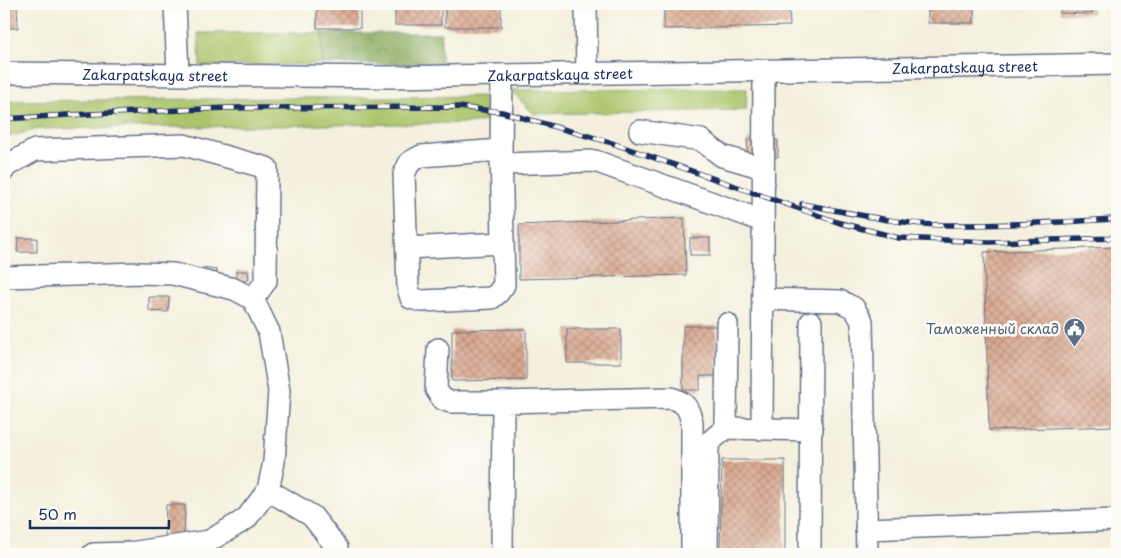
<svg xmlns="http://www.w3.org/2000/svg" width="1121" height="558" font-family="'Playpen Sans',sans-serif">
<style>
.grass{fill:#acc56a;stroke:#647a64}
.forest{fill:url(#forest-crowns);stroke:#526c5e}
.building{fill:url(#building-cross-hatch)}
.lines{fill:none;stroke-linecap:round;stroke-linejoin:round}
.minor-casing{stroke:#67738a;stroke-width:24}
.minor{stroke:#fff;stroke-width:21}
.rail-casing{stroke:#1b2f5e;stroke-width:5.5}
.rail{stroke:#fdfcf7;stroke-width:4;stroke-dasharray:11;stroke-linecap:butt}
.labels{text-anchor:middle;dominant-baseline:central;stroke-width:5;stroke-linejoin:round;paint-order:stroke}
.street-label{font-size:14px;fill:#1b2f5e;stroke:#fdfcf7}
.service-label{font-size:14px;fill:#4e5e75;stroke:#fdfcf7;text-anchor:end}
</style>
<defs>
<pattern id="forest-crowns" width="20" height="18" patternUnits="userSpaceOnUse" patternTransform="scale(1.25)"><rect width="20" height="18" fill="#89aa5e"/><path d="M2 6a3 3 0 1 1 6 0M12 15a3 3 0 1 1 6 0" fill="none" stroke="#6f8b51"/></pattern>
<pattern id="building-cross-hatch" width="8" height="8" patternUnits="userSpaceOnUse" patternTransform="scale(1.25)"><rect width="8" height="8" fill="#dbaa92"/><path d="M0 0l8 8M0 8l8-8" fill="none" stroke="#b18b7a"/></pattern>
</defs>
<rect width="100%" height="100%" fill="#fdfcf7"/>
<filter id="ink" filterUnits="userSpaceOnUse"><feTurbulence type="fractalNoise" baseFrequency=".02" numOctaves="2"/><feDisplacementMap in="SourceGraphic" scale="10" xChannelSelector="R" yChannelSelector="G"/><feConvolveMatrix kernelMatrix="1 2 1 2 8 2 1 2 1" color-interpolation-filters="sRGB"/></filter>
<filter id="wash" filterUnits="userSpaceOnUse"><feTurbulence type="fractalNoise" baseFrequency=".0096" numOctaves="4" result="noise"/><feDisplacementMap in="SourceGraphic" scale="20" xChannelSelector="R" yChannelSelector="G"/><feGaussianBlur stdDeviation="1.12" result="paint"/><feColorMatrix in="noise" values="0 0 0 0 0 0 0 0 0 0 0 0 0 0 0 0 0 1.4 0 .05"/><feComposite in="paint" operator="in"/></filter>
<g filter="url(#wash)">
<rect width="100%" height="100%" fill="#f4f0dd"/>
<!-- grass -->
<g class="grass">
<polygon points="198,33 322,33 322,64 200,66"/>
<polygon points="747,89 746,110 534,114 510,90"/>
<polygon points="490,96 493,118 476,123 38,129 4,138 4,101"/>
</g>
<!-- forest -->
<rect class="forest" x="322" y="33" width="119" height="31"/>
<g id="blocks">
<!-- building -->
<g class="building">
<polygon points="4,4 17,4 18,28 4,28"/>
<rect x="317" y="4" width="43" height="24"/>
<rect x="395" y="4" width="46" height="21"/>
<rect x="445" y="4" width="56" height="23"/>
<polygon points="664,4 789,4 790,26 664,29"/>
<rect x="928" y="4" width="46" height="19"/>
<polygon points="1060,4 1093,4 1092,14 1060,13"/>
<polygon points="747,140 778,140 778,157 748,157"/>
<polygon points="684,218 686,275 519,279 519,225"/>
<polygon points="18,238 37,238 37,252 17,252"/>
<rect x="690" y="238" width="20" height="17"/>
<polygon points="1117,247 1117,426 989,430 984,252"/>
<polygon points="202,268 217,270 216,280 201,278"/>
<polygon points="236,271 248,271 249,280 236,281"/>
<polygon points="149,297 169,297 168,312 149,311"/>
<polygon points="683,326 717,326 717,376 700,376 700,390 683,390"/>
<polygon points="526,329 526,380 452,381 452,330"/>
<rect x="567" y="329" width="54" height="34"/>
<polygon points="722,460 785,460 785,554 720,554"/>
<polygon points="166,505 185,505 184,536 165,535"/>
</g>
</g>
</g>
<g filter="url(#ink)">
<use href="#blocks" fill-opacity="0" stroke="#67738a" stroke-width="1"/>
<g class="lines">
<defs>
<g id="minor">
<polyline points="175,4 178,74"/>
<polyline points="586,4 587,74"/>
<path id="s1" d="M 4,73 L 391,77 L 1117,64"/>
<polyline points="640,131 701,140 722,156 763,168"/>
<polyline points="501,150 421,156 410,162 404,174 408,288 411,298 422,301 492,298 498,293 504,285 501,150 502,75"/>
<polyline points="501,164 595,161 763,221"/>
<polyline points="4,170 6,166 35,150 184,145 267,168 266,281 253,299"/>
<polyline points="407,248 503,243"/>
<polyline points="4,277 141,273 173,274 234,289 253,299 269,332 279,391 274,462 268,490 246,519 209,541 130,553 93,554"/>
<polyline points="763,299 840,301 854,308 862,321 867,554"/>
<polyline points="438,349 436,389 442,399 451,402 503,402"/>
<polyline points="726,428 727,324"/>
<polyline points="762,429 764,71"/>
<polyline points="268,490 312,516 337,548 335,554"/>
<polyline points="866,529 1117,520"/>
<path d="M 502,554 L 503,402 L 671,398 C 686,403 688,407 692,422 L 692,554"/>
<polyline points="707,554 708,443 726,428 812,430"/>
<polyline points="810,554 811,322"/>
</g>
</defs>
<!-- minor casing -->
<use href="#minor" class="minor-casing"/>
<!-- minor -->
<use href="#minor" class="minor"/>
<defs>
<g id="rail">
<polyline points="4,119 68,115 227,108 458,107 502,112 609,142 840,223 899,238 989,242 1117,238"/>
<path d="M 802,204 C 848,212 895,224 942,225 C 1000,226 1059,222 1117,219"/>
</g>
</defs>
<!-- rail casing -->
<use href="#rail" class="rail-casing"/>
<!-- rail -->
<use href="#rail" class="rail"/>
</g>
</g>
<!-- icons -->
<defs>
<symbol id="civic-pin" viewBox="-11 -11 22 30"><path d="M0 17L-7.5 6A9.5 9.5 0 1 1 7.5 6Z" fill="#5c6f8a" stroke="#fdfcf7"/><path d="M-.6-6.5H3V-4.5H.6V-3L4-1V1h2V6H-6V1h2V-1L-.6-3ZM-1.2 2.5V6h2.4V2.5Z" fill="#fff"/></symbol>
</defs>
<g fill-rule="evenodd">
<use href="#civic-pin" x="1062" y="316" width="25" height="34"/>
</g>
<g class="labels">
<!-- street labels -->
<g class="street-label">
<text stroke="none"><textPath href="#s1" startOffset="961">Zakarpatskaya street</textPath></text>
<text stroke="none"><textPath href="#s1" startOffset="151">Zakarpatskaya street</textPath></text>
<text stroke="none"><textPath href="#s1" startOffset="556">Zakarpatskaya street</textPath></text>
</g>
<!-- service labels -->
<g class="service-label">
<text x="1059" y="328">Таможенный склад</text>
</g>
</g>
<!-- margin -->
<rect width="1121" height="558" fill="none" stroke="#fdfcf7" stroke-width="20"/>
<!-- scale -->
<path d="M30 520v8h139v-8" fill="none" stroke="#1b2f5e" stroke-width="2.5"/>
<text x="38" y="520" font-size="15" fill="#1b2f5e" stroke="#fdfcf7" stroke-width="4" paint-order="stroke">50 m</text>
</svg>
